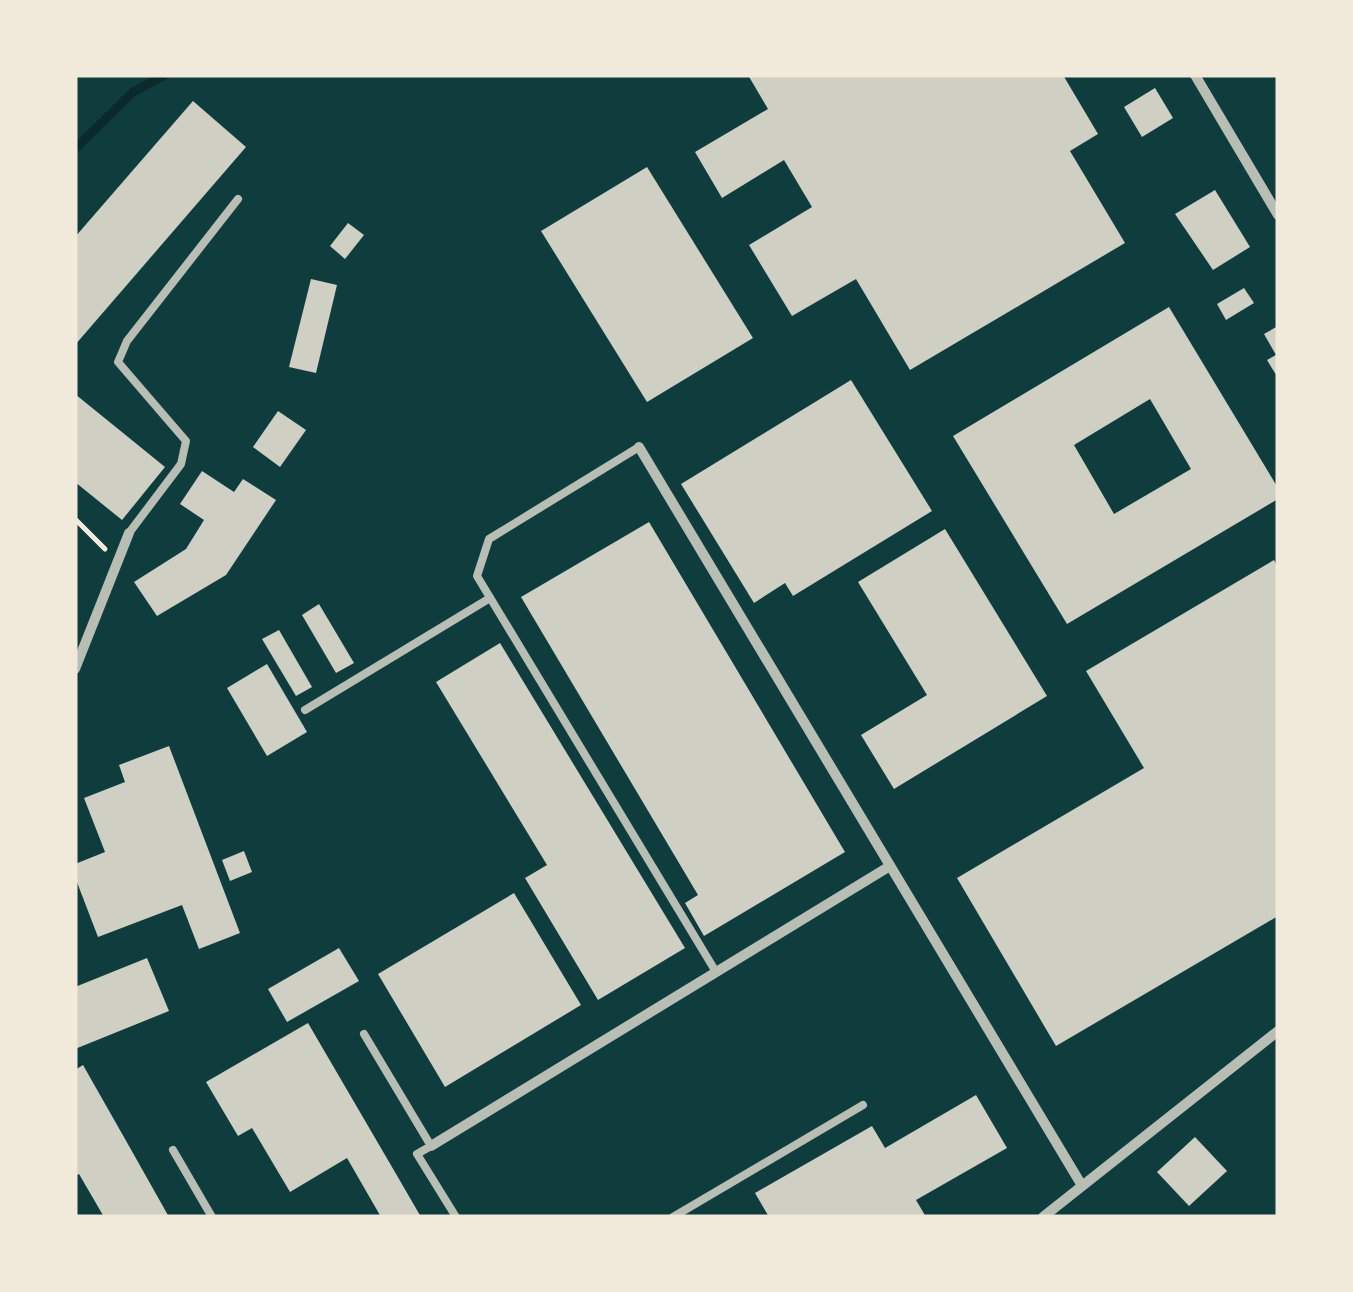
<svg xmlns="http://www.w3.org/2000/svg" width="1353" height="1292" font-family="'DejaVu Sans',sans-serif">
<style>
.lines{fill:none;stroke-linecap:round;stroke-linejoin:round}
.stream{stroke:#0a2a2b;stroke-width:9}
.building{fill:#cfcfc3;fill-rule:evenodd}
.path{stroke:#f1e9da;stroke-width:5}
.service{stroke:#b8beb3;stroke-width:8}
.minor{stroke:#b8beb3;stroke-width:10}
</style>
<rect width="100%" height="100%" fill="#0f3d3e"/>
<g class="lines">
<!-- stream -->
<polyline class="stream" points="75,149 133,92 165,75"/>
</g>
<!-- building -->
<g class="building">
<polygon points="748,75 1063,75 1098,134 1070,151 1125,243 910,370 856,279 792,316 749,245 812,207 784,160 722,198 695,152 768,109"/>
<polygon points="1155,88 1173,118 1142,137 1124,107"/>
<polygon points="193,101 246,147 75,345 75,237"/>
<polygon points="647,167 753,338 647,402 541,231"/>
<polygon points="1215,190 1250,247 1213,270 1175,214"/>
<polygon points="348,223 364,235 345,259 330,246"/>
<polygon points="311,279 337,285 316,373 289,367"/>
<polygon points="1244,288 1254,303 1226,320 1217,304"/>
<path d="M 1169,307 L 1278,488 L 1278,499 L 1067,624 L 953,436 ZM 1150,399 L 1191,469 L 1114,514 L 1074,445 Z"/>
<polygon points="1278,326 1278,378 1267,360 1276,355 1264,334"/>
<polygon points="851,380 932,511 793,596 785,583 754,603 681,484"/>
<polygon points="75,394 165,467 122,520 75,482"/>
<polygon points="278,411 306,430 280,467 253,447"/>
<polygon points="202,471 234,492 243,479 276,500 226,575 157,616 134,582 186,549 204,520 180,504"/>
<polygon points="649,522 845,852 704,936 685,903 698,895 521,597"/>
<polygon points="945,529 1047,696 894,789 861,735 927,695 858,582"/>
<polygon points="1274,560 1278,567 1278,916 1056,1046 957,878 1144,768 1086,671"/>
<polygon points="319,604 354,663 336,673 302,615"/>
<polygon points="279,630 312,687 296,696 262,639"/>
<polygon points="500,643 685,948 598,1000 525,878 547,865 436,682"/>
<polygon points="267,664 307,732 267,756 227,688"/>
<polygon points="169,746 240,933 199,949 182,905 98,937 75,877 75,864 105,852 84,798 125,782 119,765"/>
<polygon points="244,851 252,872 230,881 222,860"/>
<polygon points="514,893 581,1005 445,1087 378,974"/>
<polygon points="339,948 359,981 287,1022 268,989"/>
<polygon points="147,958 169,1011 75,1049 75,987"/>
<polygon points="308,1023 399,1179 421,1217 381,1217 347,1158 290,1192 252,1128 238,1136 206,1082"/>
<polygon points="83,1065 129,1146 169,1217 104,1217 79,1174 75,1176 75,1070"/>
<polygon points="976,1095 1007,1148 916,1200 926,1217 769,1217 755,1193 872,1126 885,1148"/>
<polygon points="1195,1137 1227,1171 1189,1206 1157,1172"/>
</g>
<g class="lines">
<!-- path -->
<polyline class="path" points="75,519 105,549"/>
<!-- service -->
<g class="service">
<polyline points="639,447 489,539 477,576 716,972"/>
<polyline points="129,533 181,464 186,441 118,362 127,341 238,199"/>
<polyline points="305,710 490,598"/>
<polyline points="364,1034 431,1146 417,1154 456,1217"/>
<polyline points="173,1150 212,1217"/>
<polyline points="673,1217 863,1105"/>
</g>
<!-- minor -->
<g class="minor">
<polyline points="1195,75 1278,215"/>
<polyline points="639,447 1081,1184"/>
<polyline points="75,669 129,533"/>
<polyline points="431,1146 890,866"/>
<polyline points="1043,1217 1278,1031"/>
</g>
</g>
<!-- border -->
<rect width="1353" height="1292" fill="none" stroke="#f1e9da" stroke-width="155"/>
</svg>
